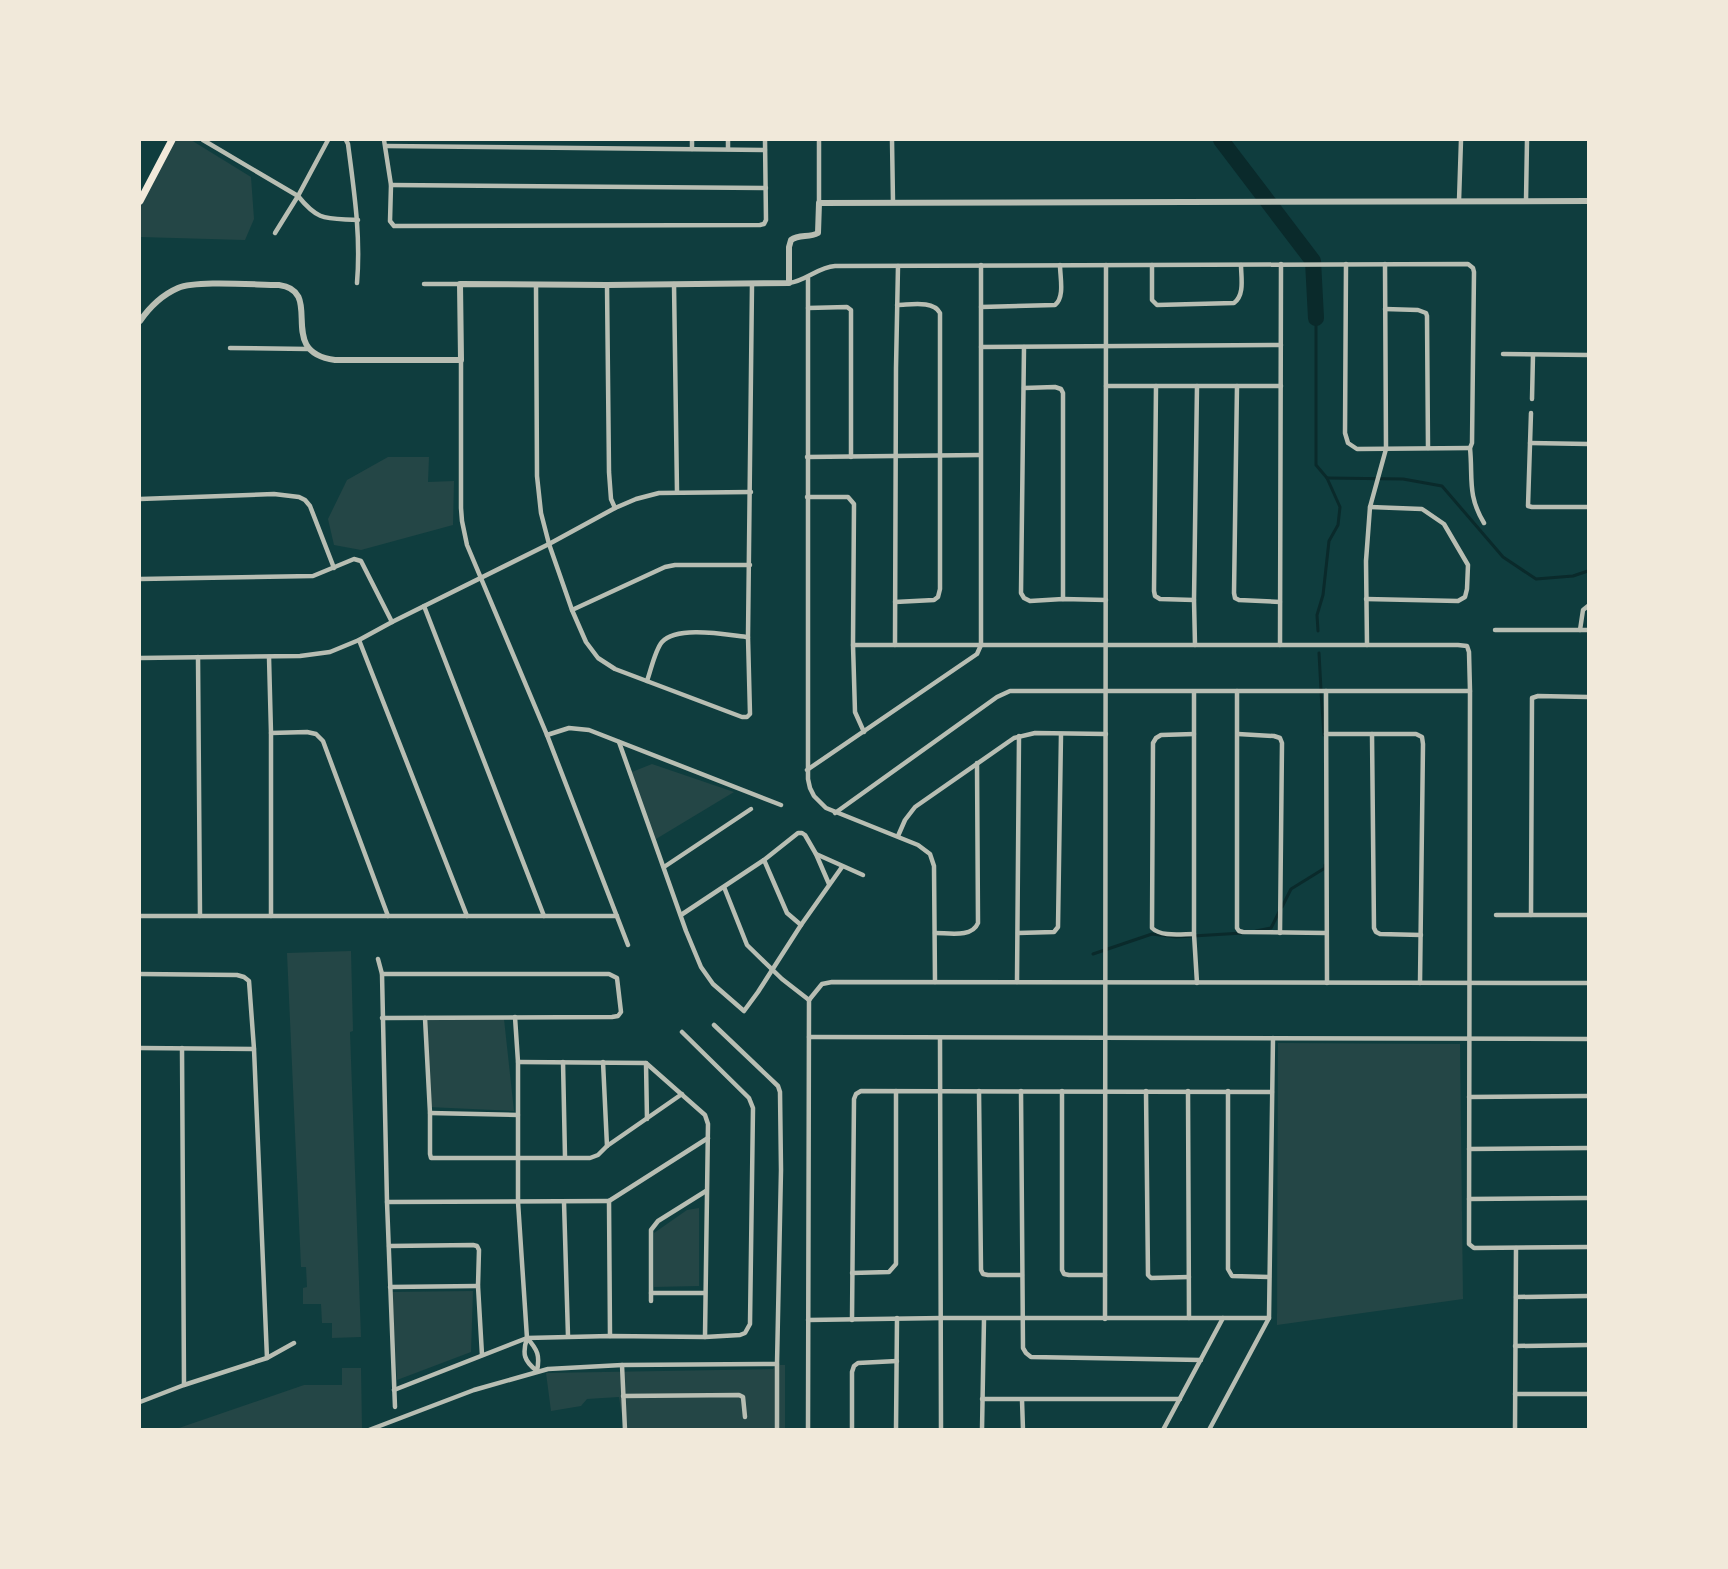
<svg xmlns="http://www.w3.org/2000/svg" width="1728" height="1569" font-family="Signika,sans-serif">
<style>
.green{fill:#244646}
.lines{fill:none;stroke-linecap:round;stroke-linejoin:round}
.stream{stroke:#0a2a2b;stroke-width:3}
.river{stroke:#0a2a2b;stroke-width:16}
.minor{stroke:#b8beb3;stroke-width:4.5}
.tertiary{stroke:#b8beb3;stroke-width:6}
.secondary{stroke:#f1e9da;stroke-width:7}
</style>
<rect width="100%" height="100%" fill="#0f3d3e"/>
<!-- green -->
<g class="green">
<polygon points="175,140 191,140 251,177 254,219 245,240 140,237 140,205"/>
<polygon points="388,457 429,457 428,482 454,481 453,525 361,550 334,545 328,519 347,480"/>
<polygon points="652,764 734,792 656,839 632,772"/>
<polygon points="351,951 353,1031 350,1032 361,1337 332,1338 332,1323 322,1323 321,1304 303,1304 303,1288 307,1287 306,1267 301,1267 287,953"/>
<polygon points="423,1017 504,1019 514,1111 428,1107"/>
<polygon points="1278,1043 1460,1044 1463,1299 1277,1325"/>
<polygon points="699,1208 699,1286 654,1287 654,1233 687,1210"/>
<polygon points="473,1291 471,1352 397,1380 392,1292"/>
<polygon points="775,1365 785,1365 785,1429 624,1429 619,1397 587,1399 581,1406 551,1411 546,1373 773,1369"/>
<polygon points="342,1368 361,1368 362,1428 358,1430 176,1429 304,1385 342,1385"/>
</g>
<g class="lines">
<!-- stream -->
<g class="stream">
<polyline points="1316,318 1316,465 1327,478 1340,507 1338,525 1329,541 1323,595 1317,615 1318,631"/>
<polyline points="1327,478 1403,479 1442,486 1503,557 1536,579 1573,576 1588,571"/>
<polyline points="1319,653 1321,690"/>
<polyline points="1321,692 1324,735"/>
<polyline points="1282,907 1291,889 1325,868 1325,865"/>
<polyline points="1256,931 1271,928 1279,912"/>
<polyline points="1093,954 1152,934 1176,937 1243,933"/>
</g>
<!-- river -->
<polyline class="river" points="1221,140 1313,261 1316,318"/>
<!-- minor -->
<g class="minor">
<path d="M 203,140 L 298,196 C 319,222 326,218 358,220"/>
<path d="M 346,140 L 348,144 C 354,191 361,235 357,283"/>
<polyline points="384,140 391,185 390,221 394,226 760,225 764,224 766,220 765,140"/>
<polyline points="692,140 692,149"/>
<polyline points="728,140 728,149"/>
<polyline points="892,140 893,202"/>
<polyline points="386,146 765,150"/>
<polyline points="391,185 766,188"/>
<polyline points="1459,201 1461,140"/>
<polyline points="1526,201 1527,140"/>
<polyline points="819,203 819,140"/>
<polyline points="275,233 298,196 328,140"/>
<polyline points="1346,264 1345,433 1348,443 1357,449 1470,448"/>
<path d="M 1152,265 L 1152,300 L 1157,305 L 1234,303 C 1245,295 1241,277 1241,265"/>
<polyline points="808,278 808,779 810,788 814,796 826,808 918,845 930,854 934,866 935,982"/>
<path d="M 789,283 C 806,281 818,267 835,266 L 1468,264 L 1473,268 L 1474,272 L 1472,443 L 1470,448 C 1473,478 1467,495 1484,523"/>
<polyline points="424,284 460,284"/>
<polyline points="674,284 677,492"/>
<polyline points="536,285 537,476 541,513 549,544 572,610 586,642 598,658 615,669 742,717 747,717 750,714 748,637 752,284"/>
<polyline points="607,285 609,472 611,499 615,508"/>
<path d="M 981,307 L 1055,305 C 1065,297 1060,277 1060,265"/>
<polyline points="808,308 847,307 851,310 851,457"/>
<polyline points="1385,309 1418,310 1426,313 1427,316 1428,448"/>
<polyline points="981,347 1281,345"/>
<polyline points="1024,347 1021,593 1024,598 1030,601 1063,599 1106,600"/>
<polyline points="230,348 308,349"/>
<polyline points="1503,354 1588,355"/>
<polyline points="461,360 461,508 462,521 467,545 547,735 628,945"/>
<polyline points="1106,386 1281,386"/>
<polyline points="1156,386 1154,591 1155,596 1160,599 1194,600"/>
<polyline points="1237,386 1234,593 1235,598 1239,600 1280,602"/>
<polyline points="1024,388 1055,387 1061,389 1063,393 1063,599"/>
<polyline points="1532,399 1533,355"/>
<polyline points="1531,413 1528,506 1532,507 1588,507"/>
<polyline points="1530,443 1588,444"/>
<polyline points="807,457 980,455"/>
<polyline points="807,497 848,497 854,504 853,645 855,712 864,732"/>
<polyline points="140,499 274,494 299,497 305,500 310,506 334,568"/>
<polyline points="140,579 313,576 354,559 361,561 392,622"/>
<polyline points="1366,599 1458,601 1465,597 1467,589 1468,565 1444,524 1422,509 1370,507"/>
<path d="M 895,602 L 934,600 L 938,597 L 940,589 L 940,313 C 933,300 910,305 897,305"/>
<polyline points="424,606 544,916"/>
<polyline points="572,610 665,567 675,565 750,565"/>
<polyline points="1495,630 1588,630"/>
<polyline points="1580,630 1583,610 1588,606"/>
<polyline points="359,640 467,916"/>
<polyline points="853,645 1458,645 1467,646 1469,652 1470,691 1469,1244 1474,1248 1588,1247"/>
<polyline points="895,645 896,368 898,266"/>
<polyline points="1195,645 1194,600 1197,386"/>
<polyline points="1280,645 1281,264"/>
<polyline points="1367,645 1366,561 1370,507 1386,449 1385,264"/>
<polyline points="198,657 200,916"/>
<polyline points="269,657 271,733 271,916"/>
<polyline points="140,658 300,656 330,652 359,640 392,622 549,544 615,508 636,499 659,493 751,492"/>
<path d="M 647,681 C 651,670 655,650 662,642 C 677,625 728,635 748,637"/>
<polyline points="1237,691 1237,928 1239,931 1243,932 1326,933"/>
<polyline points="1326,691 1327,983"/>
<polyline points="1194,692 1194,934 1197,983"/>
<polyline points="271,733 307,732 316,734 323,741 388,916"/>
<polyline points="1238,734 1274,736 1280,738 1282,743 1280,933"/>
<polyline points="1326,734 1416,734 1422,737 1423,744 1420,983"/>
<polyline points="1372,734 1374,928 1376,932 1380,934 1421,935"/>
<polyline points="547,735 569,728 589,730 781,805"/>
<polyline points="619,742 686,931 701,967 713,984 744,1011 758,992 801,925 842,867"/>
<polyline points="807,770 977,654 981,645 981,265"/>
<polyline points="835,813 997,697 1010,691 1470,691"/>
<polyline points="898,836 905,820 915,807 1014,738 1035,733 1106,734"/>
<polyline points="816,854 863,875"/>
<polyline points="764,860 787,913 801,925"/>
<polyline points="664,867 751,809"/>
<polyline points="724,887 747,945 782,979 809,1000"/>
<polyline points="681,915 764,860 798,833 802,833 805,835 816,854 829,884"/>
<polyline points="1496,915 1588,915"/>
<polyline points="1531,915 1532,698 1538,696 1588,697"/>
<polyline points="140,916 617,916"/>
<path d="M 935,933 C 949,933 972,938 978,923 L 977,763"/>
<polyline points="1018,933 1054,932 1058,927 1061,734"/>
<path d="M 1194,934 C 1181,934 1161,937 1152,928 L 1153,743 L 1156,738 L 1161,735 L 1194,734"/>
<polyline points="378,959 382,974 387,1202 395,1407"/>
<polyline points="140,974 237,975 244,977 249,981 254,1049 267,1358"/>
<polyline points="1017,982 1019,736"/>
<polyline points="809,1000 822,984 832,982 1588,983"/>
<path d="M 515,1017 L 518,1062 L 518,1202 L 527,1338 C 522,1354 524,1361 537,1371 C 540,1356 538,1350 527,1338"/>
<polyline points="382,1018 612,1017 618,1016 621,1012 617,978 609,974 382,974"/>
<polyline points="425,1018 430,1113 430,1154 431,1158 590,1158 598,1155 607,1146 682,1094"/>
<polyline points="714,1025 778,1086 780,1092 781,1170 777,1364 777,1430"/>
<polyline points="809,1037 1588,1039"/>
<polyline points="940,1038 941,1430"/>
<polyline points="140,1048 254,1049"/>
<polyline points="182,1048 184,1385"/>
<polyline points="518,1062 646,1063 705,1115 708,1124 705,1337"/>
<polyline points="563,1062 565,1157"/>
<polyline points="603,1062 607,1146"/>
<polyline points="646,1063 647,1119"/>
<polyline points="979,1091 981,1270 983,1274 988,1275 1022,1275"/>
<polyline points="1021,1091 1023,1348 1026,1353 1031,1357 1201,1360"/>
<polyline points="1062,1091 1062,1270 1064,1274 1069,1275 1105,1275"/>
<polyline points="1146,1091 1148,1275 1151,1278 1189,1277"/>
<polyline points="1188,1091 1189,1318"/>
<polyline points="1228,1091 1228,1269 1232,1276 1269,1277"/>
<polyline points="1469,1097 1588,1096"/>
<polyline points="430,1113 518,1115"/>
<polyline points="1469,1149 1588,1148"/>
<polyline points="1469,1199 1588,1198"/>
<polyline points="609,1201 610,1336"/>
<polyline points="609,1201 708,1138"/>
<polyline points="387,1202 609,1201"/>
<polyline points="564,1202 568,1336"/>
<polyline points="389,1246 473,1245 477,1246 479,1250 478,1286 482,1355"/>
<polyline points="852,1273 889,1272 896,1264 896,1091"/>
<polyline points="390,1287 478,1286"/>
<polyline points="651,1293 705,1293"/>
<polyline points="1516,1297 1588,1296"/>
<polyline points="651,1301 651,1230 658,1221 706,1191"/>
<polyline points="1105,1319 1106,265"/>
<polyline points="808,1320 942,1318 1269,1318"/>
<polyline points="852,1320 854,1099 856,1094 861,1091 1272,1092"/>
<polyline points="1515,1346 1588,1345"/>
<polyline points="622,1365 625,1430"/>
<polyline points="394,1390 527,1338 610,1336 705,1337 740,1335 745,1333 750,1324 753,1108 749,1098 682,1032"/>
<polyline points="1515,1394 1588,1394"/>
<polyline points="623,1396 739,1395 743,1397 745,1417"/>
<polyline points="982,1399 1180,1399"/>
<polyline points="1022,1400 1023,1430"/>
<polyline points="140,1402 184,1385 267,1358 294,1343"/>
<polyline points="369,1430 474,1390 548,1369 622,1365 777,1364"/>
<polyline points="808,1430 809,1000"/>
<polyline points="852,1430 852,1372 854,1366 858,1363 897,1361"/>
<polyline points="896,1430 897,1318"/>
<polyline points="982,1430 984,1319"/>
<polyline points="1163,1430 1223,1318"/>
<polyline points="1209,1430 1269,1318 1273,1038"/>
<polyline points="1515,1430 1516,1248"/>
</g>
<!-- tertiary -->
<path class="tertiary" d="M 140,321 C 149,308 162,295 178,288 C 197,280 256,285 279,285 C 326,291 274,352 335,360 L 461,360 L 460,284 L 607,285 L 789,283 L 789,247 L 791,240 C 799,234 809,238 818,233 L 819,203 L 1588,201"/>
<!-- secondary -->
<polyline class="secondary" points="140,201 172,140"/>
</g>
<!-- border -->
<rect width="1728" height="1569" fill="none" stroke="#f1e9da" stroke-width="282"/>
</svg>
